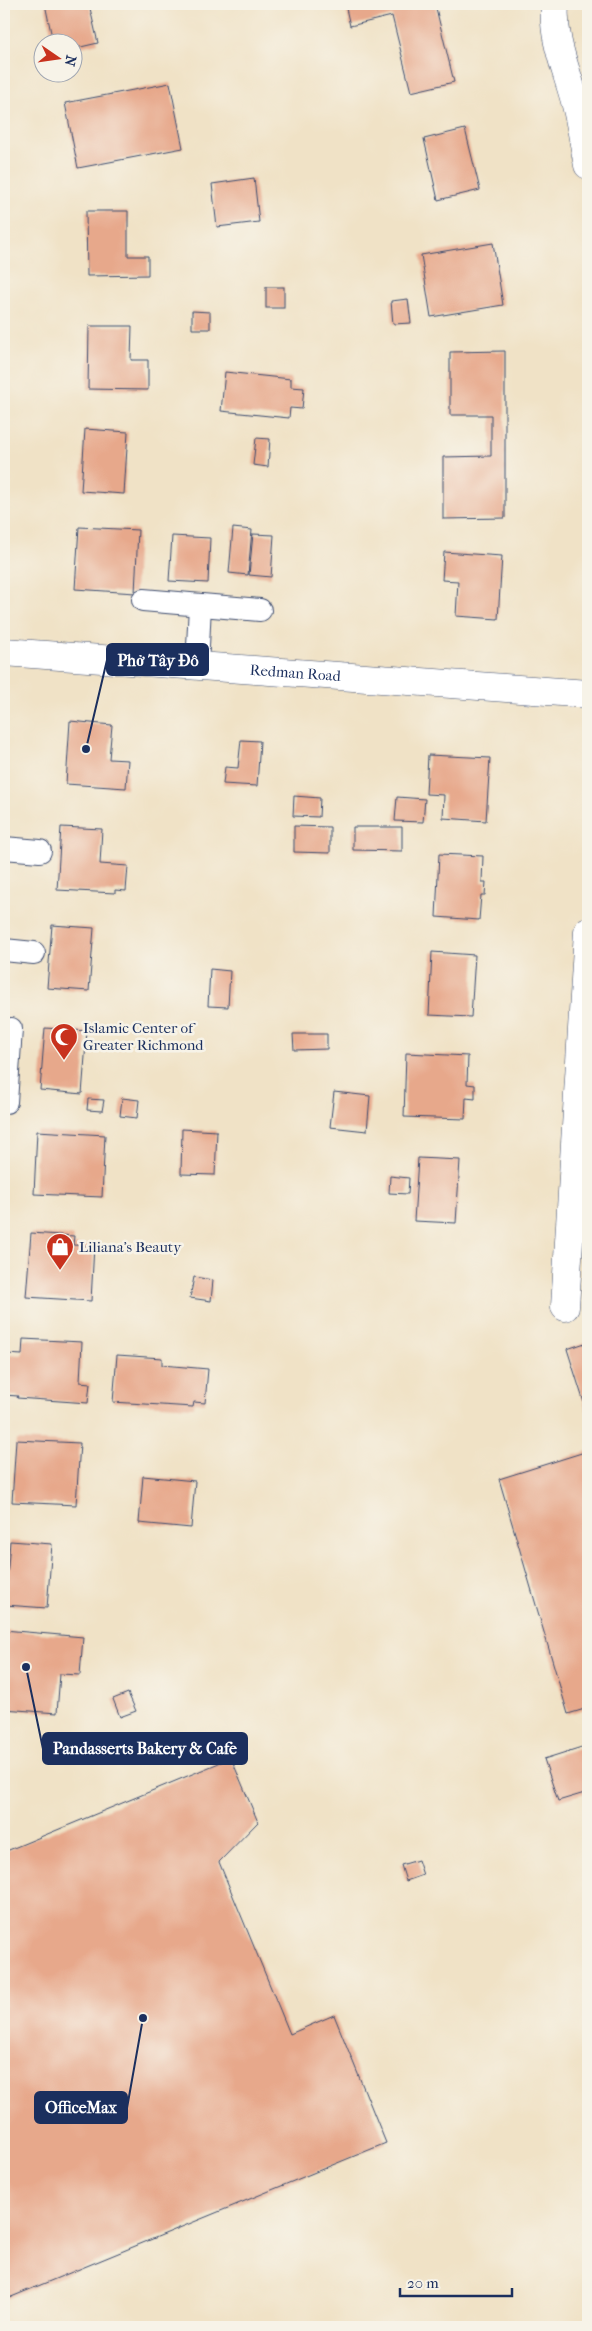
<svg xmlns="http://www.w3.org/2000/svg" width="592" height="2331" font-family="'IM FELL French Canon',serif">
<style>
.building{fill:#e7a88b}
.lines{fill:none;stroke-linecap:round;stroke-linejoin:round}
.service-casing{stroke:#3b4a6e;stroke-width:24}
.minor-casing{stroke:#3b4a6e;stroke-width:29}
.service{stroke:#fff;stroke-width:22}
.minor{stroke:#fff;stroke-width:28}
.labels{text-anchor:middle;dominant-baseline:central;stroke-width:5;stroke-linejoin:round;paint-order:stroke}
.street-label{font-size:15px;fill:#1b2f5e;stroke:#f7f3e8}
.poi-label{font-size:15px;fill:#1b2f5e;stroke:#f7f3e8;text-anchor:start}
.leader{fill:none;stroke:#1b2f5e;stroke-width:2}
.callout-dot{fill:#1b2f5e;stroke:#f7f3e8;stroke-width:2}
.callout{fill:#1b2f5e;stroke:#1b2f5e;stroke-width:2}
.callout-label{font-size:16px;text-anchor:middle;font-weight:bold;fill:#fff}
</style>
<rect width="100%" height="100%" fill="#f7f3e8"/>
<filter id="ink" filterUnits="userSpaceOnUse"><feTurbulence type="fractalNoise" baseFrequency=".02" numOctaves="2"/><feDisplacementMap in="SourceGraphic" scale="10" xChannelSelector="R" yChannelSelector="G"/><feConvolveMatrix kernelMatrix="1 2 1 2 8 2 1 2 1" color-interpolation-filters="sRGB"/></filter>
<filter id="wash" filterUnits="userSpaceOnUse"><feTurbulence type="fractalNoise" baseFrequency=".0096" numOctaves="4" result="noise"/><feDisplacementMap in="SourceGraphic" scale="20" xChannelSelector="R" yChannelSelector="G"/><feGaussianBlur stdDeviation="1.12" result="paint"/><feColorMatrix in="noise" values="0 0 0 0 0 0 0 0 0 0 0 0 0 0 0 0 0 1.4 0 .05"/><feComposite in="paint" operator="in"/></filter>
<g filter="url(#wash)">
<rect width="100%" height="100%" fill="#f0e2c6"/>
<g id="blocks">
<!-- building -->
<g class="building">
<polygon points="45,4 89,4 98,43 72,49 72,42 53,42"/>
<polygon points="345,4 435,4 454,82 411,92 392,16 350,26"/>
<polygon points="170,83 183,148 78,168 65,103"/>
<polygon points="465,129 480,190 438,200 424,139"/>
<polygon points="254,178 259,222 217,227 212,184"/>
<polygon points="86,211 128,211 128,256 148,256 148,275 87,276"/>
<polygon points="493,243 503,305 431,317 421,255"/>
<rect x="266" y="287" width="18" height="21"/>
<polygon points="408,299 411,323 393,324 391,301"/>
<polygon points="192,311 210,312 210,329 192,329"/>
<polygon points="89,326 132,326 131,360 148,360 148,390 88,389"/>
<polygon points="505,351 505,518 443,519 443,457 491,456 491,415 450,415 450,352"/>
<polygon points="225,372 291,379 291,387 304,388 302,409 290,408 289,418 221,411"/>
<polygon points="85,429 128,432 124,494 81,491"/>
<polygon points="256,438 270,439 268,467 253,465"/>
<polygon points="79,527 138,530 135,593 75,589"/>
<polygon points="233,528 252,530 248,575 229,573"/>
<polygon points="253,534 274,535 271,577 249,575"/>
<polygon points="172,536 210,538 208,583 169,581"/>
<polygon points="444,552 502,556 498,619 456,616 458,581 442,580"/>
<polygon points="70,721 112,725 109,759 128,760 126,788 66,784"/>
<polygon points="241,740 260,741 257,786 223,784 225,767 238,768"/>
<polygon points="428,755 490,758 486,821 443,818 444,795 426,794"/>
<polygon points="294,796 320,798 319,817 293,816"/>
<polygon points="397,797 425,799 423,822 395,821"/>
<polygon points="294,826 330,827 330,853 294,852"/>
<polygon points="61,827 102,829 100,864 128,866 126,891 115,890 115,893 57,890"/>
<polygon points="353,827 402,827 402,851 353,850"/>
<polygon points="439,854 483,856 482,882 486,882 485,895 481,895 479,920 436,917"/>
<polygon points="52,925 94,928 89,991 47,988"/>
<polygon points="432,952 475,955 471,1017 429,1015"/>
<polygon points="210,969 230,971 228,1007 208,1006"/>
<polygon points="45,1028 87,1031 82,1094 40,1090"/>
<polygon points="293,1034 327,1034 327,1049 294,1050"/>
<polygon points="406,1053 468,1056 467,1084 475,1085 475,1099 466,1098 465,1119 404,1117"/>
<polygon points="334,1092 370,1096 367,1131 330,1127"/>
<polygon points="122,1098 139,1100 137,1118 120,1116"/>
<polygon points="88,1099 104,1100 102,1111 87,1110"/>
<polygon points="182,1129 217,1131 215,1175 181,1174"/>
<polygon points="37,1131 105,1135 102,1197 34,1194"/>
<polygon points="418,1158 460,1160 456,1223 414,1221"/>
<polygon points="390,1176 409,1178 408,1194 389,1193"/>
<polygon points="31,1233 74,1236 73,1245 94,1246 91,1301 26,1297"/>
<polygon points="194,1277 213,1280 211,1301 190,1298"/>
<polygon points="23,1339 82,1342 80,1382 90,1383 88,1403 17,1398 18,1396 4,1395 7,1354 22,1355"/>
<polygon points="588,1342 588,1415 567,1349"/>
<polygon points="117,1355 162,1358 162,1365 208,1369 205,1403 194,1402 193,1407 113,1402"/>
<polygon points="16,1440 80,1443 76,1505 12,1502"/>
<polygon points="588,1451 588,1708 568,1714 499,1479"/>
<polygon points="143,1476 195,1481 191,1528 139,1523"/>
<polygon points="10,1541 52,1544 47,1608 5,1605"/>
<polygon points="4,1630 83,1637 80,1675 60,1674 57,1713 4,1709"/>
<polygon points="128,1693 136,1711 120,1717 113,1699"/>
<polygon points="588,1745 588,1792 558,1801 544,1759"/>
<polygon points="231,1758 258,1822 219,1862 290,2034 334,2015 386,2143 4,2300 4,1852"/>
<polygon points="418,1860 423,1875 406,1881 401,1865"/>
</g>
</g>
</g>
<g filter="url(#ink)">
<use href="#blocks" fill-opacity="0" stroke="#3b4a6e" stroke-width="1"/>
<g class="lines">
<defs>
<g id="service">
<polyline points="143,600 260,610"/>
<polyline points="197,667 200,605"/>
<polyline points="4,848 40,851"/>
<polyline points="4,950 34,953"/>
<polyline points="4,1102 6,1102 11,1029"/>
</g>
<g id="minor">
<path d="M 555,4 C 552,40 567,70 576,105 C 581,124 584,145 588,165"/>
<path id="s1" d="M 4,652 L 588,694"/>
<polyline points="565,1307 588,931"/>
</g>
</defs>
<!-- service casing -->
<use href="#service" class="service-casing"/>
<!-- minor casing -->
<use href="#minor" class="minor-casing"/>
<!-- service -->
<use href="#service" class="service"/>
<!-- minor -->
<use href="#minor" class="minor"/>
</g>
</g>
<!-- icons -->
<defs>
<symbol id="mosque-pin" viewBox="-11 -11 22 30"><path d="M0 17L-7.5 6A9.5 9.5 0 1 1 7.5 6Z" fill="#c8321e" stroke="#f7f3e8"/><path d="M3.5-4.9A6 6 0 1 0 3.5 4.9A5 5 0 1 1 3.5-4.9Z" fill="#fff"/></symbol>
<symbol id="shop-pin" viewBox="-11 -11 22 30"><path d="M0 17L-7.5 6A9.5 9.5 0 1 1 7.5 6Z" fill="#c8321e" stroke="#f7f3e8"/><path d="M-5-2.5h2.3a2.7 3.5 0 0 1 5.4 0H5L5.5 6h-11ZM-1.5-2.5h3a1.5 2.3 0 0 0-3 0Z" fill="#fff"/></symbol>
</defs>
<g fill-rule="evenodd">
<use href="#mosque-pin" x="48" y="1021" width="32" height="43"/>
<use href="#shop-pin" x="44" y="1231" width="32" height="43"/>
</g>
<g class="labels">
<!-- street labels -->
<g class="street-label">
<text stroke="none"><textPath href="#s1" startOffset="292">Redman Road</textPath></text>
</g>
<!-- poi labels -->
<g class="poi-label">
<text x="83" y="1028">Islamic Center of<tspan x="83" dy="17">Greater Richmond</tspan></text>
<text x="79" y="1247">Liliana's Beauty</text>
</g>
</g>
<!-- callouts -->
<path class="leader" d="M86 749L107 660M26 1667L43 1749M143 2018L127 2108"/>
<g class="callout-dot">
<circle cx="86" cy="749" r="5"/>
<circle cx="26" cy="1667" r="5"/>
<circle cx="143" cy="2018" r="5"/>
</g>
<g class="callout">
<rect x="107" y="644" width="101" height="31" rx="5"/>
<rect x="43" y="1733" width="204" height="31" rx="5"/>
<rect x="35" y="2092" width="92" height="31" rx="5"/>
</g>
<g class="callout-label">
<text x="158" y="666">Phở Tây Đô</text>
<text x="145" y="1754">Pandasserts Bakery &amp; Cafe</text>
<text x="81" y="2113">OfficeMax</text>
</g>
<!-- margin -->
<rect width="592" height="2331" fill="none" stroke="#f7f3e8" stroke-width="20"/>
<!-- north arrow -->
<g transform="translate(58 58) rotate(103)"><circle r="24" fill="#f7f3e8" stroke="#9fa5b1"/>
<path d="M0-4L9 19L0 12L-9 19Z" fill="#c8321e"/>
<text y="-8" font-size="14" font-weight="bold" text-anchor="middle" fill="#1b2f5e">N</text>
</g>
<!-- scale -->
<path d="M400 2288v8h112v-8" fill="none" stroke="#1b2f5e" stroke-width="2.5"/>
<text x="407" y="2288" font-size="15" fill="#1b2f5e" stroke="#f7f3e8" stroke-width="4" paint-order="stroke">20 m</text>
</svg>
